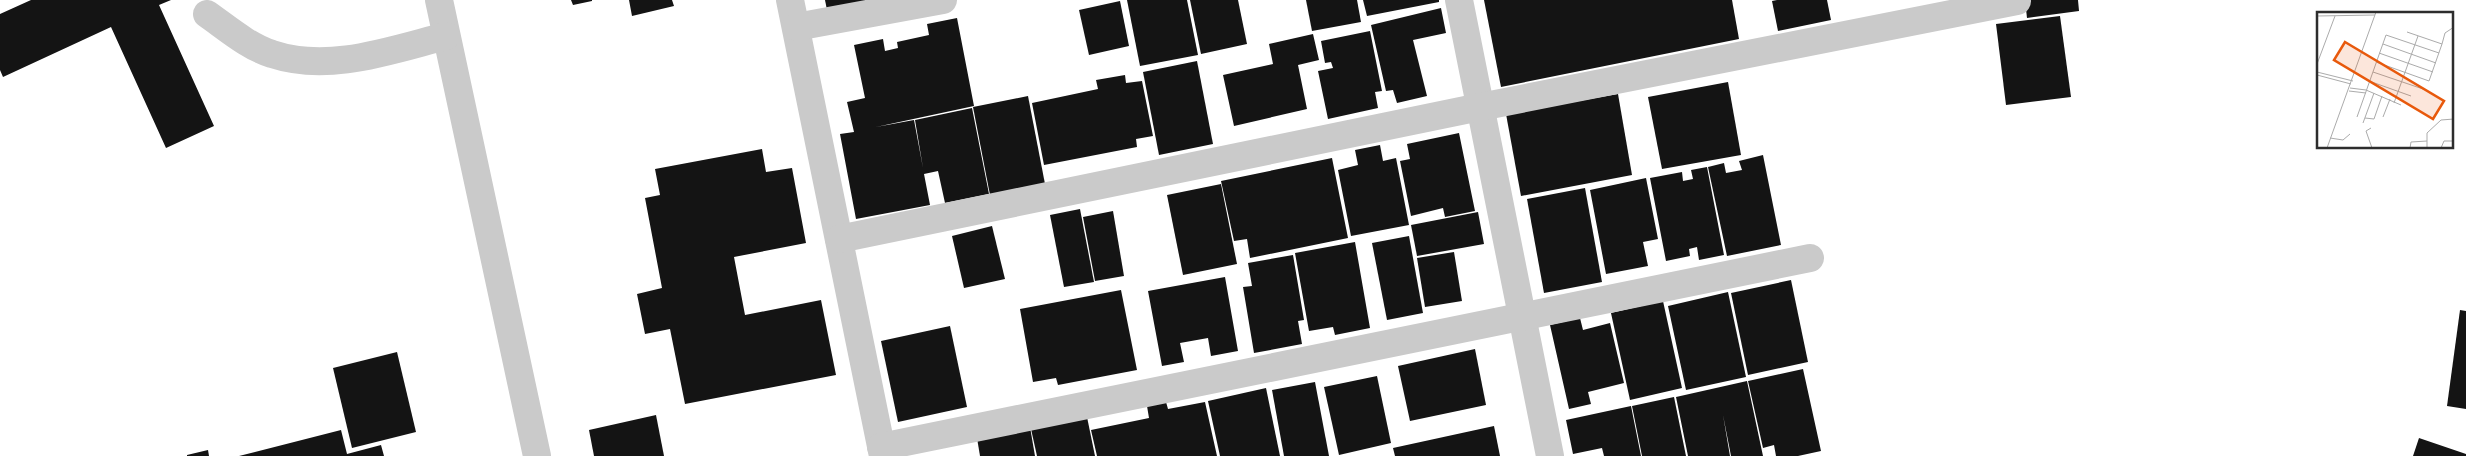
<svg xmlns="http://www.w3.org/2000/svg" width="2466" height="456" font-family="'IBM Plex Sans',sans-serif">
<style>
.building{fill:#141414}
.lines{fill:none;stroke-linecap:round;stroke-linejoin:round}
.minor{stroke:#cacaca;stroke-width:28}
.inset-road{fill:none;stroke:#ababab;stroke-width:1}
.view{fill:#e8590c;fill-opacity:0.15;stroke:#e8590c;stroke-width:2.5}
.inset-edge{fill:none;stroke:#2d2d2d;stroke-width:2.5}
</style>
<rect width="100%" height="100%" fill="#fff"/>
<!-- building -->
<g class="building">
<polygon points="31,0 171,0 159,5 214,126 166,148 111,27 3,77 0,70 0,14"/>
<polygon points="571,0 592,0 592,1 573,5"/>
<polygon points="629,0 672,0 674,6 632,16"/>
<polygon points="825,0 893,0 828,15"/>
<polygon points="1127,0 1187,0 1198,55 1140,66"/>
<polygon points="1190,0 1238,0 1247,44 1201,54"/>
<polygon points="1306,0 1357,0 1361,22 1312,31"/>
<polygon points="1363,0 1439,0 1439,2 1367,16"/>
<polygon points="1484,0 1732,0 1739,39 1501,87"/>
<polygon points="1777,0 1827,0 1831,20 1778,31 1772,1"/>
<polygon points="2025,0 2078,0 2079,11 2027,18"/>
<polygon points="1120,1 1129,46 1089,55 1079,10"/>
<polygon points="1441,8 1446,33 1413,40 1427,96 1397,103 1393,90 1386,91 1371,25"/>
<polygon points="2060,16 2071,97 2006,105 1996,24"/>
<polygon points="957,18 974,106 876,127 914,120 923,168 915,120 972,108 989,194 945,203 938,171 924,174 930,205 856,219 840,134 854,132 847,102 865,98 854,45 883,39 885,51 898,48 897,42 929,35 927,24"/>
<polygon points="1370,31 1382,91 1375,92 1378,108 1328,119 1318,71 1333,68 1331,62 1325,63 1321,41"/>
<polygon points="1313,34 1319,60 1298,65 1307,109 1234,126 1223,75 1273,64 1269,44"/>
<polygon points="1197,61 1213,144 1159,155 1143,72"/>
<polygon points="1125,75 1126,83 1142,81 1153,136 1136,139 1137,147 1044,165 1032,103 1098,89 1096,80"/>
<polygon points="1728,82 1741,155 1662,169 1648,97"/>
<polygon points="1618,94 1632,175 1521,196 1506,114"/>
<polygon points="1028,96 1045,184 990,195 973,107"/>
<polygon points="1459,133 1475,211 1445,217 1443,208 1411,216 1400,161 1410,159 1407,144"/>
<polygon points="1380,145 1383,161 1396,158 1409,225 1351,236 1338,170 1358,165 1355,150"/>
<polygon points="762,149 766,172 792,168 806,243 734,257 745,315 821,300 836,375 685,404 670,329 645,334 637,294 662,288 645,198 660,195 655,169"/>
<polygon points="1763,155 1781,245 1727,256 1708,167 1724,163 1726,173 1742,170 1739,161"/>
<polygon points="1332,158 1348,238 1250,258 1247,239 1234,241 1221,181"/>
<polygon points="1707,167 1724,255 1699,260 1697,247 1689,249 1690,256 1666,261 1650,178 1682,172 1683,181 1693,179 1691,170"/>
<polygon points="1646,178 1658,239 1643,242 1648,266 1606,274 1590,190"/>
<polygon points="1221,184 1237,264 1183,275 1167,195"/>
<polygon points="1585,188 1602,282 1544,293 1527,199"/>
<polygon points="1080,209 1094,282 1064,287 1050,215"/>
<polygon points="1113,211 1124,276 1095,281 1083,217"/>
<polygon points="1478,212 1484,244 1417,256 1411,225"/>
<polygon points="992,226 1005,279 964,288 952,236"/>
<polygon points="1409,236 1423,313 1387,320 1372,243"/>
<polygon points="1355,242 1370,328 1335,335 1333,327 1309,331 1295,253"/>
<polygon points="1454,252 1462,301 1425,307 1417,258"/>
<polygon points="1293,255 1304,320 1298,321 1302,344 1254,353 1243,287 1252,286 1248,263"/>
<polygon points="1225,277 1238,351 1211,356 1208,338 1180,343 1184,362 1162,366 1148,291"/>
<polygon points="1791,280 1808,362 1748,375 1731,293"/>
<polygon points="1121,290 1137,370 1058,385 1056,378 1033,382 1020,309"/>
<polygon points="1728,292 1746,377 1686,390 1668,306"/>
<polygon points="1663,301 1682,388 1630,400 1611,313"/>
<polygon points="2460,310 2466,311 2466,409 2447,406"/>
<polygon points="1580,318 1583,330 1610,323 1624,383 1588,392 1591,404 1569,409 1550,325"/>
<polygon points="950,326 967,407 898,422 881,341"/>
<polygon points="1475,349 1486,405 1410,421 1398,366"/>
<polygon points="397,352 416,432 352,448 333,368"/>
<polygon points="1803,369 1821,451 1798,456 1776,456 1774,445 1763,448 1748,381"/>
<polygon points="1377,376 1391,443 1339,455 1324,387"/>
<polygon points="1747,381 1763,456 1731,456 1723,415 1730,456 1688,456 1676,397"/>
<polygon points="1315,382 1329,456 1284,456 1272,390"/>
<polygon points="1266,388 1280,456 1220,456 1208,401"/>
<polygon points="1674,397 1686,456 1642,456 1632,406"/>
<polygon points="1166,402 1168,409 1205,402 1217,456 1097,456 1091,430 1149,418 1147,406"/>
<polygon points="1631,406 1641,456 1604,456 1602,448 1573,454 1566,420"/>
<polygon points="656,415 664,456 594,456 589,430"/>
<polygon points="1087,417 1095,456 1037,456 1031,429"/>
<polygon points="1494,426 1500,456 1395,456 1393,448"/>
<polygon points="1030,427 1035,456 980,456 977,438"/>
<polygon points="341,430 347,454 381,445 384,456 239,456"/>
<polygon points="2419,438 2466,454 2466,456 2413,456"/>
<polygon points="208,450 209,456 187,456 187,455"/>
</g>
<g class="lines">
<!-- minor -->
<g class="minor">
<polyline points="439,0 537,456"/>
<polyline points="790,0 883,456"/>
<polyline points="1459,0 1550,456"/>
<path d="M 207,14 C 227,28 249,47 272,54 C 329,73 391,50 446,36"/>
<polyline points="796,27 943,0"/>
<polyline points="839,239 1480,107 2017,1"/>
<polyline points="881,447 1810,258"/>
</g>
</g>
<!-- overview -->
<g transform="translate(2317 12)">
<rect width="136" height="136" fill="#fff"/>
<path class="inset-road" d="M 0,4 L 58,3M 90,20 L 125,32 L 128,21 L 137,15M 66,32 L 119,51M 62,41 L 116,60M 59,50 L 112,69 L 125,32M 0,52 L 18,4M 0,60 L 36,69M 56,60 L 109,78M 0,63 L 34,72M 52,69 L 94,84M 33,76 L 49,78 L 84,93M 32,79 L 49,81M 77,91 L 101,24M 40,105 L 69,23 L 122,41M 66,105 L 73,87M 48,106 L 57,107 L 65,84M 46,111 L 57,81M 54,116 L 49,119 L 55,136M 13,126 L 26,128 L 33,122M 10,136 L 59,0M 93,136 L 94,130 L 110,129M 110,136 L 110,121 L 124,108 L 137,107M 124,136 L 127,129 L 137,129"/>
<path class="view" d="M 28,30 L 127,89 L 116,107 L 17,48 Z"/>
<rect width="136" height="136" class="inset-edge"/>
</g>
</svg>
